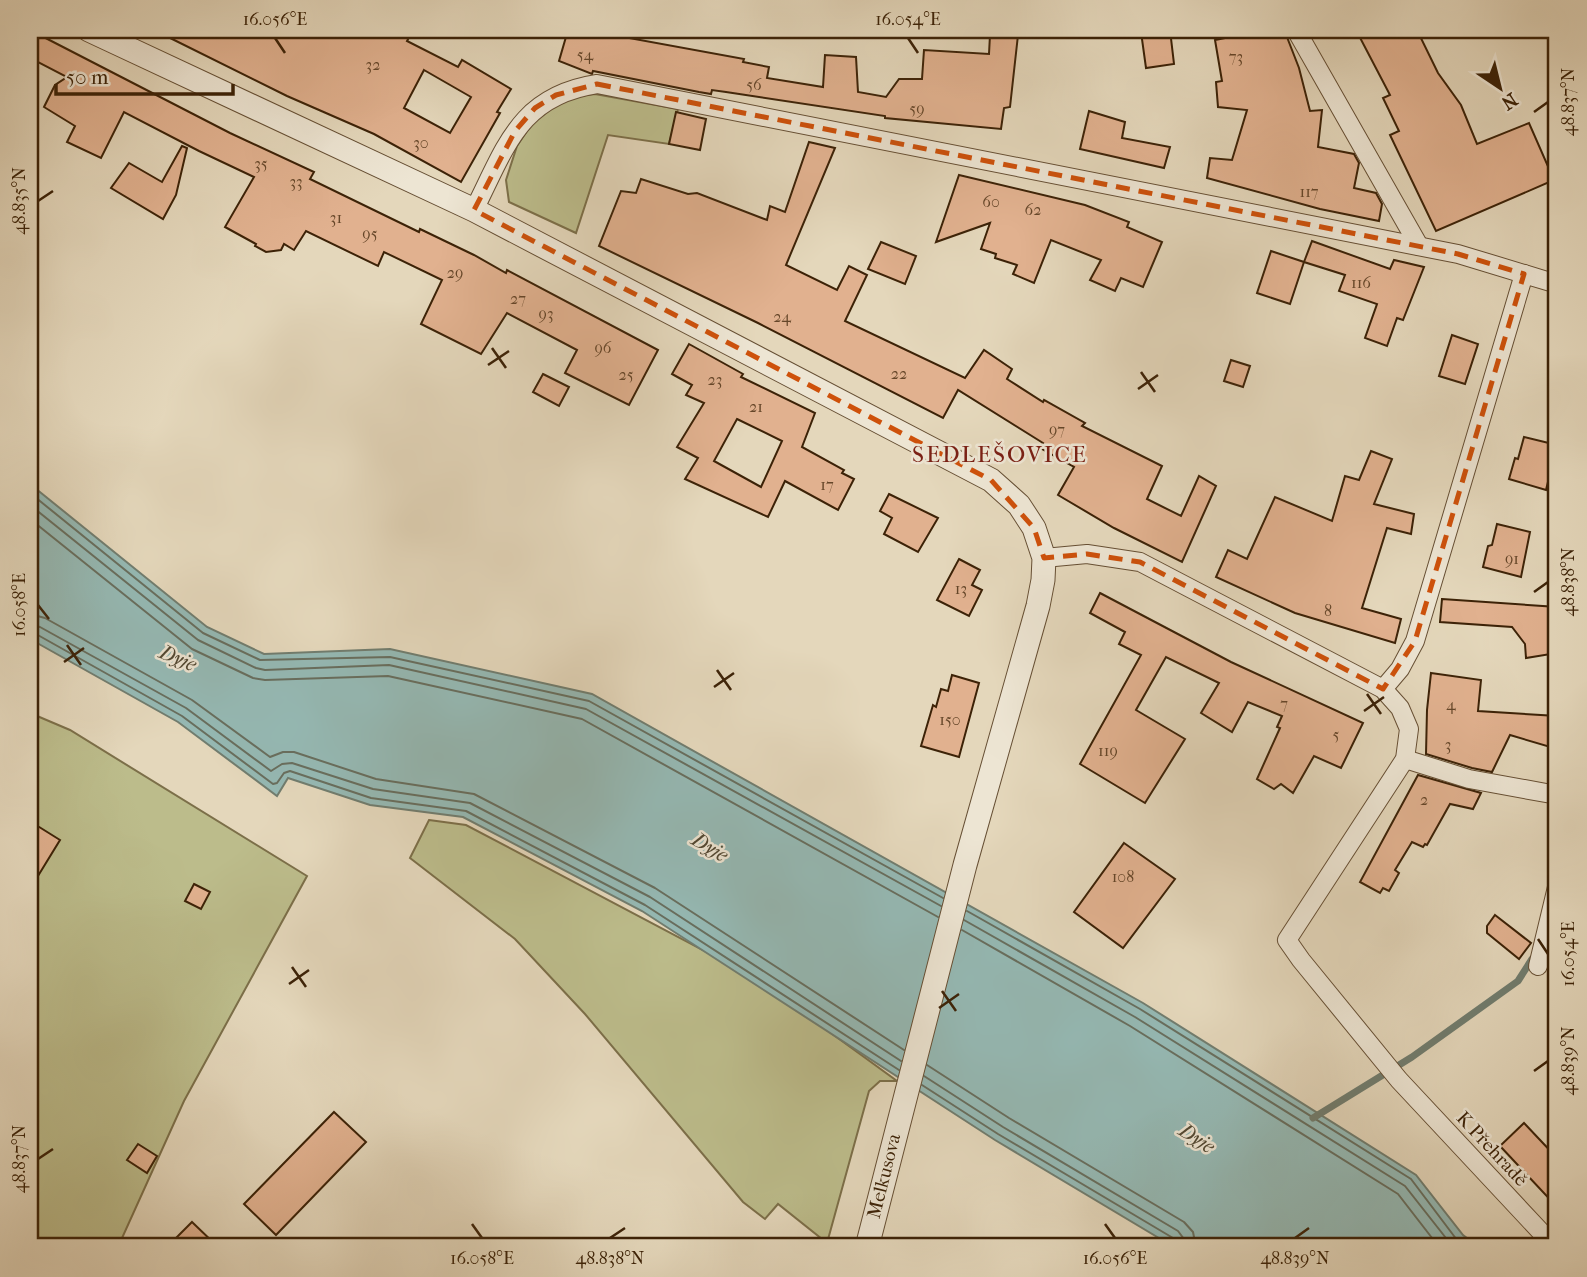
<svg xmlns="http://www.w3.org/2000/svg" width="1587" height="1277" font-family="'IM FELL French Canon',serif">
<style>
.green{fill:#bcbc8b;stroke:#7c6f49;stroke-width:2}
.water{fill:#95b9b4;stroke:#717d6f;stroke-width:2}
.lines{fill:none;stroke-linecap:round;stroke-linejoin:round}
.shore{stroke:#686e5e;stroke-width:2}
.stream{stroke:#717d6f;stroke-width:7}
.building{fill:#e1b18f;stroke:#3c2207;stroke-width:2;fill-rule:evenodd}
.minor-casing{stroke:#664f34;stroke-width:20}
.tertiary-casing{stroke:#664f34;stroke-width:25}
.minor{stroke:#ede5d3;stroke-width:18}
.tertiary{stroke:#ede5d3;stroke-width:23}
.marked{fill:none;stroke:#ce510b;stroke-width:5;stroke-dasharray:14 9;stroke-linejoin:round}
.ticks{fill:none;stroke:#3c2207;stroke-width:2.5}
.labels{text-anchor:middle;dominant-baseline:central;stroke-width:5;stroke-linejoin:round;paint-order:stroke}
.number-label{font-size:16px;fill:#654629}
.street-label{font-size:19px;fill:#3c2207;stroke:#ede5d3}
.water-label{font-size:21px;font-style:italic;fill:#524832;stroke:#ede5d3}
.quarter-label{font-size:23px;letter-spacing:2px;fill:#7a1f14;stroke:#ede5d3}
.neatline{fill:none;stroke:#3c2207;stroke-width:2.5}
.ticks-label{font-size:18px;text-anchor:middle;fill:#3c2207}
</style>
<rect width="100%" height="100%" fill="#e4d7bb"/>
<filter id="stains"><feTurbulence type="fractalNoise" baseFrequency=".00286" numOctaves="4"/><feColorMatrix values="0 0 0 0 .2 0 0 0 0 .09 0 0 0 0 .02 0 0 0 .5 -.17"/></filter>
<radialGradient id="worn" r=".72"><stop offset=".6" stop-color="#630" stop-opacity="0"/><stop offset="1" stop-color="#630" stop-opacity=".3"/></radialGradient>
<!-- green -->
<g class="green">
<polygon points="595,94 678,109 669,144 608,135 576,233 509,202 506,180 517,146 535,119 568,97"/>
<polygon points="30,713 70,730 307,876 184,1101 118,1247 30,1247"/>
<polygon points="429,820 466,825 754,977 897,1081 880,1081 869,1091 827,1243 778,1204 765,1219 743,1202 585,1014 515,939 410,858"/>
</g>
<!-- water -->
<polygon class="water" points="30,484 207,627 264,654 390,649 592,694 1143,1003 1416,1175 1463,1235 1479,1247 1174,1247 995,1140 642,911 463,817 370,805 288,778 277,796 178,722 30,639"/>
<g class="lines">
<!-- shore -->
<g class="shore">
<polyline points="30,493 203,633 260,660 390,657 589,701 943,898"/>
<polyline points="30,505 198,640 256,668 265,670 389,665 586,709 941,906"/>
<polyline points="30,519 192,649 253,678 265,680 388,676 582,719 938,917"/>
<polyline points="30,614 45,618 192,700 270,757 283,752 294,752 376,779 474,794 655,888 904,1050"/>
<polyline points="30,625 40,627 186,708 271,771 282,764 292,763 373,789 470,803 650,897 901,1061"/>
<polyline points="30,634 36,634 182,716 273,784 277,783 284,773 290,771 371,798 466,811 645,905 899,1070"/>
<polyline points="967,911 1140,1009 1411,1179 1457,1240 1467,1247"/>
<polyline points="964,920 1135,1017 1405,1186 1453,1247"/>
<polyline points="962,930 1130,1026 1398,1194 1439,1247"/>
<polyline points="927,1065 1009,1118 1184,1222 1193,1232 1196,1247"/>
<polyline points="924,1076 1003,1127 1178,1231 1184,1239 1185,1247"/>
<polyline points="922,1085 998,1134 1173,1238 1177,1247"/>
</g>
<!-- stream -->
<polyline class="stream" points="1313,1118 1412,1057 1518,981 1532,959"/>
</g>
<!-- building -->
<g class="building">
<polygon points="30,30 230,133 314,172 310,179 419,232 420,229 474,255 506,273 507,270 658,350 629,405 565,373 577,350 507,313 481,354 421,324 442,280 384,252 378,266 306,231 294,250 284,244 281,250 266,252 255,246 256,244 225,227 254,177 199,151 124,112 101,158 67,142 75,126 44,107 55,85 67,77 30,58"/>
<path d="M 154,30 L 413,30 L 407,41 L 458,67 L 462,60 L 511,89 L 497,112 L 500,113 L 461,182 L 374,134 L 287,96 ZM 424,70 L 471,97 L 450,133 L 404,108 Z"/>
<polygon points="568,30 588,30 611,37 613,30 631,30 629,38 744,59 743,62 769,67 767,78 823,87 825,55 856,57 858,92 886,97 899,79 922,79 924,50 989,54 990,35 1018,35 1010,107 1004,108 1001,129 885,118 885,116 726,92 712,90 711,94 699,92 593,71 592,74 559,61"/>
<polygon points="1161,30 1170,30 1174,64 1146,68 1141,32"/>
<polygon points="1266,30 1283,30 1285,32 1299,68 1310,111 1322,110 1318,147 1354,154 1359,163 1354,188 1376,193 1382,204 1379,221 1320,209 1207,178 1210,158 1232,160 1247,110 1218,107 1216,82 1222,81 1215,40"/>
<polygon points="1356,30 1417,30 1438,73 1461,105 1477,144 1529,123 1554,180 1436,231 1390,135 1399,131 1383,98 1390,95"/>
<polygon points="1089,111 1125,122 1122,138 1170,147 1164,168 1080,149"/>
<polygon points="676,112 706,119 700,150 669,144"/>
<polygon points="809,142 835,148 786,265 837,290 849,266 867,275 845,321 965,378 984,350 1012,369 1007,379 1043,402 1044,400 1085,423 1082,426 1162,466 1147,499 1181,516 1199,476 1216,486 1182,562 1114,528 1058,495 1074,467 1040,448 1043,443 958,390 943,418 758,323 599,246 621,191 636,193 641,179 688,194 697,193 767,220 770,206 785,212"/>
<polygon points="182,146 187,148 176,195 163,219 111,188 129,163 162,182"/>
<polygon points="959,175 1085,205 1129,222 1127,227 1162,242 1143,287 1121,278 1115,291 1090,280 1101,260 1051,240 1034,283 1013,274 1017,265 995,258 996,254 981,249 990,223 936,242"/>
<polygon points="1312,241 1390,269 1394,260 1424,267 1403,320 1397,318 1387,346 1365,338 1377,304 1339,291 1345,275 1304,262"/>
<polygon points="881,242 916,256 905,284 868,269"/>
<polygon points="1271,251 1304,262 1290,304 1257,293"/>
<polygon points="1452,335 1478,344 1465,384 1439,376"/>
<path d="M 689,344 L 743,374 L 741,377 L 815,413 L 802,447 L 844,470 L 842,473 L 854,479 L 838,510 L 785,481 L 768,517 L 685,479 L 698,458 L 677,447 L 704,403 L 686,395 L 692,385 L 672,374 ZM 737,419 L 782,441 L 761,487 L 714,461 Z"/>
<polygon points="1231,360 1250,366 1243,387 1224,381"/>
<polygon points="543,374 569,387 559,406 533,392"/>
<polygon points="1524,437 1557,445 1546,490 1509,479 1515,458 1518,459"/>
<polygon points="1371,451 1392,459 1374,504 1414,514 1411,534 1387,528 1362,608 1401,619 1395,643 1295,613 1216,577 1228,550 1247,559 1275,497 1332,521 1345,476 1359,480"/>
<polygon points="889,494 938,518 918,552 884,534 892,518 880,511"/>
<polygon points="1497,524 1530,532 1521,577 1483,567 1488,546 1492,545"/>
<polygon points="959,559 980,570 972,585 982,590 969,616 937,600"/>
<polygon points="1100,593 1231,662 1363,723 1341,768 1314,756 1293,793 1281,784 1274,789 1257,779 1280,728 1277,727 1282,716 1248,702 1232,732 1201,713 1219,683 1166,657 1136,710 1185,739 1145,803 1080,764 1141,655 1119,644 1125,632 1090,613"/>
<polygon points="1442,599 1557,607 1557,653 1526,658 1525,644 1512,627 1440,622"/>
<polygon points="1431,673 1481,680 1478,711 1557,716 1557,749 1510,735 1492,772 1472,768 1426,754 1427,710"/>
<polygon points="952,675 979,683 959,757 921,746 933,705 936,707 941,689 948,691"/>
<polygon points="1418,775 1481,793 1473,809 1450,804 1427,845 1425,844 1423,847 1412,842 1395,870 1399,873 1389,891 1383,888 1380,893 1360,882"/>
<polygon points="36,825 60,840 30,889 30,835"/>
<polygon points="1124,843 1175,879 1123,948 1074,912"/>
<polygon points="194,884 210,892 201,909 185,901"/>
<polygon points="1495,915 1531,943 1519,959 1487,933 1487,926"/>
<polygon points="334,1112 366,1142 276,1235 244,1204"/>
<polygon points="1524,1123 1557,1158 1557,1207 1500,1146"/>
<polygon points="138,1144 157,1156 147,1173 127,1160"/>
<polygon points="192,1222 218,1247 167,1247"/>
</g>
<g class="lines">
<defs>
<g id="minor">
<polyline points="1296,30 1419,246"/>
<path d="M 474,210 C 506,147 519,96 597,84 L 1458,254 L 1557,284"/>
<polyline points="1044,558 1087,554 1140,562 1383,689 1400,708 1409,729 1405,759 1287,940 1301,960 1399,1080 1555,1247"/>
<polyline points="1383,689 1400,669 1415,641 1524,274"/>
<polyline points="1405,759 1469,779 1557,795"/>
<polyline points="1538,966 1557,887"/>
</g>
<polyline id="tertiary" points="89,30 474,210 991,480 1019,505 1034,528 1044,558 1043,580 1038,606 965,865 867,1247"/>
</defs>
<!-- minor casing -->
<use href="#minor" class="minor-casing"/>
<!-- tertiary casing -->
<use href="#tertiary" class="tertiary-casing"/>
<!-- minor -->
<use href="#minor" class="minor"/>
<!-- tertiary -->
<use href="#tertiary" class="tertiary"/>
</g>
<!-- marked area -->
<path class="marked" d="M 597,84 L 1458,254 L 1524,274 L 1415,641 L 1383,689 L 1140,562 L 1087,554 L 1044,558 L 1034,528 L 991,480 L 474,210 L 515,131 L 535,108 L 556,95 Z"/>
<!-- ticks -->
<path class="ticks" d="M 275,38 L 285,53M 908,38 L 918,53M 1534,112 L 1548,102M 38,201 L 53,191M 492,348 L 506,368M 488,365 L 509,351M 1141,372 L 1155,392M 1138,389 L 1158,375M 1534,592 L 1548,582M 38,605 L 49,619M 67,645 L 81,665M 64,662 L 84,648M 717,670 L 731,690M 714,687 L 734,673M 1367,694 L 1381,714M 1364,711 L 1384,697M 1538,939 L 1548,954M 292,967 L 306,987M 289,984 L 309,970M 942,991 L 956,1011M 939,1008 L 959,994M 1534,1071 L 1548,1061M 38,1159 L 53,1149M 472,1224 L 482,1238M 1105,1224 L 1115,1238M 610,1238 L 625,1228M 1295,1238 L 1309,1228"/>
<g class="labels">
<!-- number labels -->
<g class="number-label">
<text x="585" y="54">54</text>
<text x="1236" y="56">73</text>
<text x="373" y="64">32</text>
<text x="754" y="84">56</text>
<text x="917" y="108">59</text>
<text x="421" y="142">30</text>
<text x="261" y="163">35</text>
<text x="296" y="181">33</text>
<text x="1309" y="191">117</text>
<text x="991" y="201">60</text>
<text x="1033" y="209">62</text>
<text x="336" y="217">31</text>
<text x="370" y="233">95</text>
<text x="455" y="272">29</text>
<text x="1361" y="282">116</text>
<text x="518" y="298">27</text>
<text x="546" y="313">93</text>
<text x="782" y="316">24</text>
<text x="603" y="347">96</text>
<text x="899" y="373">22</text>
<text x="626" y="374">25</text>
<text x="715" y="379">23</text>
<text x="756" y="406">21</text>
<text x="1057" y="429">97</text>
<text x="827" y="484">17</text>
<text x="1512" y="558">91</text>
<text x="961" y="588">13</text>
<text x="1328" y="610">8</text>
<text x="1284" y="703">7</text>
<text x="1451" y="704">4</text>
<text x="950" y="719">150</text>
<text x="1336" y="734">5</text>
<text x="1448" y="744">3</text>
<text x="1108" y="750">119</text>
<text x="1424" y="799">2</text>
<text x="1123" y="876">108</text>
</g>
<!-- street labels -->
<g class="street-label">
<text transform="translate(1492 1149) rotate(47)">K Přehradě</text>
<text transform="translate(884 1176) rotate(-76)">Melkusova</text>
</g>
<!-- water labels -->
<g class="water-label">
<text transform="translate(178 658) rotate(23)">Dyje</text>
<text transform="translate(710 847) rotate(31)">Dyje</text>
<text transform="translate(1197 1138) rotate(33)">Dyje</text>
</g>
<!-- quarter labels -->
<g class="quarter-label">
<text x="1000" y="454">SEDLEŠOVICE</text>
</g>
</g>
<!-- margin -->
<rect width="1587" height="1277" fill="none" stroke="#e4d7bb" stroke-width="77"/>
<!-- north arrow -->
<g transform="translate(1500 88) rotate(145)" stroke="#ede5d3" stroke-width="5" paint-order="stroke">
<path d="M0-5L12 26L0 18L-12 26Z" fill="#3c2207"/>
<text y="-10" font-size="19" font-weight="bold" text-anchor="middle" fill="#3c2207">N</text>
</g>
<!-- scale -->
<path d="M56 84v10h177v-10" fill="none" stroke="#3c2207" stroke-width="3.5"/>
<text x="66" y="84" font-size="21" fill="#3c2207" stroke="#ede5d3" stroke-width="5" paint-order="stroke">50 m</text>
<rect x="38" y="38" width="1510" height="1200" class="neatline"/>
<g class="ticks-label">
<text x="275" y="25">16.056°E</text>
<text x="908" y="25">16.054°E</text>
<text transform="translate(1568 102) rotate(-90)" y="6">48.837°N</text>
<text transform="translate(19 201) rotate(-90)" y="6">48.835°N</text>
<text transform="translate(1568 582) rotate(-90)" y="6">48.838°N</text>
<text transform="translate(19 605) rotate(-90)" y="6">16.058°E</text>
<text transform="translate(1568 954) rotate(-90)" y="6">16.054°E</text>
<text transform="translate(1568 1061) rotate(-90)" y="6">48.839°N</text>
<text transform="translate(19 1159) rotate(-90)" y="6">48.837°N</text>
<text x="482" y="1264">16.058°E</text>
<text x="610" y="1264">48.838°N</text>
<text x="1115" y="1264">16.056°E</text>
<text x="1295" y="1264">48.839°N</text>
</g>
<rect width="100%" height="100%" filter="url(#stains)"/>
<rect width="100%" height="100%" fill="url(#worn)"/>
</svg>
